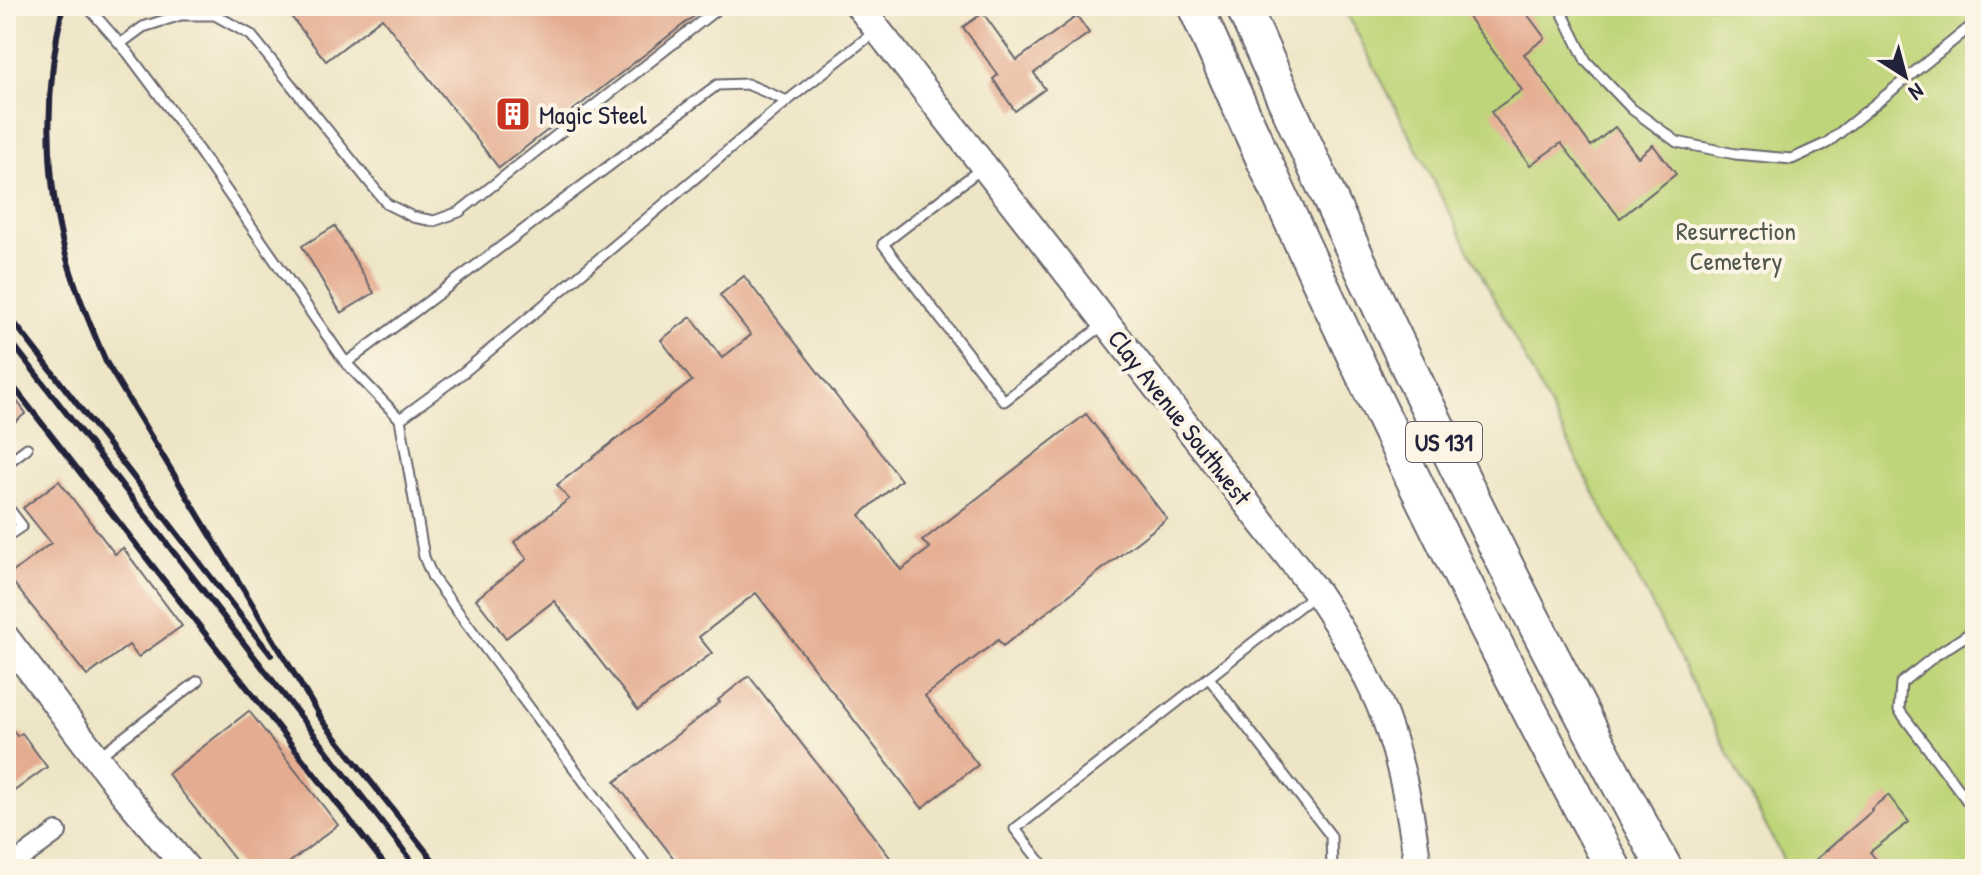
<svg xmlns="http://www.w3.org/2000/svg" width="1981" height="875" font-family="'Patrick Hand',sans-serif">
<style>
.green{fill:#bfd579;stroke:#707c5a;stroke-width:2}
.building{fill:#e4ac90}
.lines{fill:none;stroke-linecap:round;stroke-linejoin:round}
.lane-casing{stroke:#69666c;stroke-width:13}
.street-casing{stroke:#69666c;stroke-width:22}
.secondary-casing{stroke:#69666c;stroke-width:30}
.highway-casing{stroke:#69666c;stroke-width:38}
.lane{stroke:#fff;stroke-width:9}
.street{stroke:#fff;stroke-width:18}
.secondary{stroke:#fff;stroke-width:26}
.highway{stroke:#fff;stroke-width:34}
.rail{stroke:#22223b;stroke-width:6}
.labels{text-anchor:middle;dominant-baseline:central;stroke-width:8;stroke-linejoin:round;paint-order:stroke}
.shield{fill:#fcf5e5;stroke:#63616e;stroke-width:2}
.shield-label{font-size:24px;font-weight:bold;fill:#22223b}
.poi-label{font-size:26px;fill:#22223b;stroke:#fcf5e5;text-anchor:start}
.park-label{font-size:26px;fill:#51584e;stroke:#fcf5e5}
.street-label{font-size:26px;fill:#22223b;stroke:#fcf5e5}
</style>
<rect width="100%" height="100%" fill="#fcf5e5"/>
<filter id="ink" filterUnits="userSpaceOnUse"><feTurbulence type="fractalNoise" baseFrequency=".0125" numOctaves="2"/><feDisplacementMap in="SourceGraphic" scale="16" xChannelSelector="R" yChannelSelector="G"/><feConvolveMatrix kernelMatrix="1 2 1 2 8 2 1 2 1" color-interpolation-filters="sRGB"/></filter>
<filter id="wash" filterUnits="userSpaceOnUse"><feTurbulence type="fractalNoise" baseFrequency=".006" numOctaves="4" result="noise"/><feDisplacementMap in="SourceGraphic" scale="32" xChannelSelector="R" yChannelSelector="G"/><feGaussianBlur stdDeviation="1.8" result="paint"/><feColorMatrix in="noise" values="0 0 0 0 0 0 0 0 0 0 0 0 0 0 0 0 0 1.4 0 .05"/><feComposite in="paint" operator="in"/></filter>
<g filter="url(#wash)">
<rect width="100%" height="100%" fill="#eee5c6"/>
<!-- green -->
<polygon class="green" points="1343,6 1975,6 1975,869 1788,869"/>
<g id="blocks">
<!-- building -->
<g class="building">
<polygon points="283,6 707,6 499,168 382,18 326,61"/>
<polygon points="1460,6 1521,6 1545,38 1524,54 1591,146 1615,127 1638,157 1653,145 1676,174 1620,218 1561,143 1530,165 1491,112 1522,90"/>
<polygon points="983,13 1017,60 1077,16 1089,33 1034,73 1045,89 1015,111 993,79 998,75 963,27"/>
<polygon points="335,226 374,293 341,313 302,246"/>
<polygon points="744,276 901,480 860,515 901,570 930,548 922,541 1086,414 1167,519 1003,646 998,640 925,696 978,765 922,808 756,593 699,637 712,653 638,710 554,601 506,638 476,599 527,559 514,542 569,499 557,485 692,381 661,340 691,317 722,358 751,335 720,295"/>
<polygon points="6,387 26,413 6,429"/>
<polygon points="59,481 115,554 123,548 182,626 138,657 129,645 87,676 8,576 51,543 23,508"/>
<polygon points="749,676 899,869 682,869 615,782 720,702 718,700"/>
<polygon points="249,711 338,825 281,869 242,869 168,774"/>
<polygon points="6,721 17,736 22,733 47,767 6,797"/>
<polygon points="1888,795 1909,822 1870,852 1878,862 1870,869 1805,869 1872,811 1871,809"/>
</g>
</g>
</g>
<g filter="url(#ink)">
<use href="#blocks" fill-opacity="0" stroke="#69666c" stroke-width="2"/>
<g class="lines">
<defs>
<g id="lane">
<polyline points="87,6 128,53 172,112 346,363 400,419 464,372 787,101"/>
<polyline points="1559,6 1586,61 1632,109 1677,142 1735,154 1792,159 1827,143 1975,23"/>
<polyline points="120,44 143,27 181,15 215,15 251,35 387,204 413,217 434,221 459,212 721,6"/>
<polyline points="982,168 883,244 1004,401 1103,325"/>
<polyline points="346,363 717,85 747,84 787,101 877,30"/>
<polyline points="400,419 424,557 433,578 649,869"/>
<polyline points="6,464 27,448"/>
<polyline points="6,505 22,526 6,537"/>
<polyline points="1975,630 1936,655 1901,683 1899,710 1975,811"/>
<polyline points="1209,678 1331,836 1332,869"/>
<polyline points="99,756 198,681"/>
<polyline points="1046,869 1015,829 1314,595"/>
</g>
<polyline id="street" points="6,869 57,832"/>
<g id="secondary">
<path d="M 859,6 L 1317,593 C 1343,632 1368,673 1385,718 C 1403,767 1412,818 1418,869"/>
<polyline points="6,638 124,794 187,869"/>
</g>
<g id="highway">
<path d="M 1195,6 C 1324,298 1460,588 1614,869"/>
<path d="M 1243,6 C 1372,299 1511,588 1665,869"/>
</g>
</defs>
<!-- lane casing -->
<use href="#lane" class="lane-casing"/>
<!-- street casing -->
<use href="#street" class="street-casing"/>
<!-- secondary casing -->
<use href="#secondary" class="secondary-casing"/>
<!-- highway casing -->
<use href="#highway" class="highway-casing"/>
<!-- lane -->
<use href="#lane" class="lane"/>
<!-- street -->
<use href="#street" class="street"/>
<!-- secondary -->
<use href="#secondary" class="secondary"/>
<!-- highway -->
<use href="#highway" class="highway"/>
<!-- rail -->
<g class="rail">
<path d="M 63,6 C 46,81 44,165 62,240 C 72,282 89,322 106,362 L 324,723"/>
<polyline points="6,312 271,655"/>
<polyline points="6,335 418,869"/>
<polyline points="6,377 388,869"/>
<polyline points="318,715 440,869"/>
</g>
</g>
</g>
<!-- icons -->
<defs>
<symbol id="building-square" viewBox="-11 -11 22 22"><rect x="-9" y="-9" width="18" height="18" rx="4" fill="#c8321e" stroke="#fcf5e5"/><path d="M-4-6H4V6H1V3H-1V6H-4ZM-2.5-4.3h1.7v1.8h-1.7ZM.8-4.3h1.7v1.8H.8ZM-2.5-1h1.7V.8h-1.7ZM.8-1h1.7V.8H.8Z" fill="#fff"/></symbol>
</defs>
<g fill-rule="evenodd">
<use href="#building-square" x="493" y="94" width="40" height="40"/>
</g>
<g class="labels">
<!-- shield labels -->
<rect class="shield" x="1406" y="422" width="76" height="40" rx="6"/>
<g class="shield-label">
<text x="1444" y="442">US 131</text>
</g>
<!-- poi labels -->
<g class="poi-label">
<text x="539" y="114">Magic Steel</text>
</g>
<!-- park labels -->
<g class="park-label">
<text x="1736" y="230">Resurrection<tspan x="1736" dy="30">Cemetery</tspan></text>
</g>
<!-- street labels -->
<g class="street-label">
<text transform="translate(1180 417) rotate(52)">Clay Avenue Southwest</text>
</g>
</g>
<!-- margin -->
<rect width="1981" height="875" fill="none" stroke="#fcf5e5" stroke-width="32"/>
<!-- north arrow -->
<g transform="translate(1905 76) rotate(144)" stroke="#fcf5e5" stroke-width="6" paint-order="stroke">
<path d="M0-6L14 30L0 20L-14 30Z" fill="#22223b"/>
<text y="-12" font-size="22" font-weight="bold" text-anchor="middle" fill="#22223b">N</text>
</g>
</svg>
